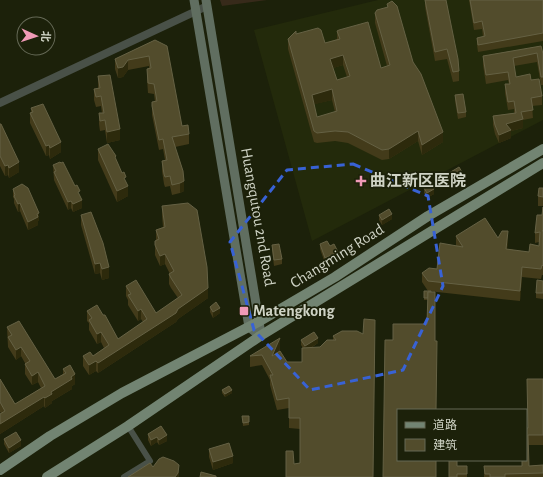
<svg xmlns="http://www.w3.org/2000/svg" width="543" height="477" font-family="'Alegreya Sans','Noto Sans SC',sans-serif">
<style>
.built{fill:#232a0b}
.green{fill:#372a1a}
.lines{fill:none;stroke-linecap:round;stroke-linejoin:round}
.minor{stroke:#495148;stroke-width:6}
.tertiary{stroke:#495148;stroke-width:8}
.secondary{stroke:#606e60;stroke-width:9}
.primary{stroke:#728472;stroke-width:10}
.wall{fill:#433b1a;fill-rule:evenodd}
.shaded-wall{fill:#2d2a0c}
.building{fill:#524c2c;stroke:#656144;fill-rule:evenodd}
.marked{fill:none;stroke:#3862d5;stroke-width:3;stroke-dasharray:8 5;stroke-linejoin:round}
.poi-dot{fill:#f09ab7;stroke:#1c210a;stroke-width:1.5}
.labels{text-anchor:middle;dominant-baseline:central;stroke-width:3.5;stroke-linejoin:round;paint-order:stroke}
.poi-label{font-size:16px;font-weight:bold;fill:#cfd3c5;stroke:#1c210a;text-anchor:start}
.street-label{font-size:16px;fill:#cfd3c5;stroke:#1c210a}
</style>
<rect width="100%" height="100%" fill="#1c210a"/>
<!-- built -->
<polygon class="built" points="378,0 543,0 543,120 312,241 254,30"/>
<!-- green -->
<polygon class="green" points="220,0 267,0 222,6"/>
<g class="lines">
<!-- minor -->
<polyline class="minor" points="124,477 150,461 128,426"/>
<!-- tertiary -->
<polyline class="tertiary" points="0,103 207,6"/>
<!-- secondary -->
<g class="secondary">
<polyline points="194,0 249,327 260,336"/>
<polyline points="206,0 260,328"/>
</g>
<!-- primary -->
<g class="primary">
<polyline points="0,470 50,436 122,393 260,321 335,277 428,216 543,149"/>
<polyline points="47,477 128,426 260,336 543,163"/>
</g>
</g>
<!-- wall -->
<g class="wall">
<polygon points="425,0 446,0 459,71 459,81 453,82 447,59 435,61 425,7"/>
<polygon points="469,0 543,0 543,41 478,52 477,45 477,38 483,37 482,29 474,30"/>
<path d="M 387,4 L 413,62 L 443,142 L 422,155 L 418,141 L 389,159 L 382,160 L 348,143 L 335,141 L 317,143 L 314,142 L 288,49 L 288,39 L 296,34 L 325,43 L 337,39 L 337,31 L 381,68 L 387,66 L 375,23 L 375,13 L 387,8 ZM 343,65 L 347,77 L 337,80 L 333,68 ZM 332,100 L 335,112 L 317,117 L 314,104 Z"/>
<polygon points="155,40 182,126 189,134 189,144 175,147 184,191 180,193 172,195 170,186 165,187 164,184 162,171 162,161 165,160 163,149 159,150 152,115 152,102 155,102 154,94 148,93 147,79 147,69 149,68 149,66 128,70 123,77 118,78 115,69 115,59"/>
<polygon points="541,46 543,54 543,85 541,85 537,62 514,66 516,77 531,80 542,96 542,105 532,106 533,118 523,120 523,128 511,131 511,138 499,143 495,134 493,125 493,116 514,113 514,109 508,110 505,93 505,84 509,84 508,80 486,84 483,65 483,56"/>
<polygon points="98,76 120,140 107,143 105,130 100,131 99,124 99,113 102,113 101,106 96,107 94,100 94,89 98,89"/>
<polygon points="455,95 466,112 466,117 458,119 455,101"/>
<polygon points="31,108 61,152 50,159 49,155 46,156 30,123 30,113 31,112"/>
<polygon points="0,124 19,172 9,178 8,175 5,176 0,166"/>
<polygon points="98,149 126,182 128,196 117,202 98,160"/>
<polygon points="53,165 82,208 73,212 71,208 68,210 54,180"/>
<polygon points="449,173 462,177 452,183 449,178"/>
<polygon points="424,188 434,194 427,198 424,193"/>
<polygon points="543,188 543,206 538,206 538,196"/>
<polygon points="13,189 39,221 38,221 38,225 28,230 20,211 18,212 14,203 14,199 13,197"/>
<polygon points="162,206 208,298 178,319 176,322 98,373 96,371 89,375 83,366 83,356 93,356 104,348 101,342 97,344 89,330 89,323 87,321 87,311 118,339 143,322 141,319 138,321 128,305 128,300 126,296 126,286 156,313 178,298 171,288 169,284 169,274 170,274 165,264 160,266 155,255 155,241 156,241 156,230 163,227 162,216"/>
<polygon points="543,207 543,275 542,275 541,279 522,277 520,301 428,291 422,282 422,273 437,269 456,246 456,236 498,238 508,241 507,249 529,252 539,246 539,242 535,243 535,233 542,215"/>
<polygon points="81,215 109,278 102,280 100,273 95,274 81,225"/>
<polygon points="379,215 392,219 382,225 379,220"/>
<polygon points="320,244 330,246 338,256 325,263 320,249"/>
<polygon points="272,245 282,259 282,264 274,266 272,250"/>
<polygon points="543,281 543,299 536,298 536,293"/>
<polygon points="424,291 431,291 436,477 393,340 427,324 428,300 424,300"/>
<polygon points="210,307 220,313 213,318 210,312"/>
<polygon points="7,327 55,379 63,374 63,369 75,384 72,386 72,389 52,401 52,403 45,408 44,406 0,434 0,414 1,413 0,412 0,379 15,404 41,388 38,382 32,385 25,374 25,363 21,356 16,360 8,347"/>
<polygon points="342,331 373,477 294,464 300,463 300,429 289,428 289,408 277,410 270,385 270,380 262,365 250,367 250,356 280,348 279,352 287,362 302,362 303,348 301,345 301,340 318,343 311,348 320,347 333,340 333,336"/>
<polygon points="543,379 543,445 528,445 529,466 543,465 543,477 484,477 484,466 522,466 528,428"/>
<polygon points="222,390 232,393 225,397 222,393"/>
<polygon points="242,416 249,422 249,425 243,426"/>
<polygon points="161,426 167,441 159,445 157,442 151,446 148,440 148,434"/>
<polygon points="4,439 21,446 9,453 4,444"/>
<polygon points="209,449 233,463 213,470 209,457"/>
<polygon points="457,466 467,466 467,477 449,477"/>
</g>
<!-- shaded-wall -->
<g class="shaded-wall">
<polygon points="343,55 343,65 330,69 330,59"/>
<polygon points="128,60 128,70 123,77 118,78 118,68"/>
<polygon points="332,89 332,100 312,105 312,95"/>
<polygon points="523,119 523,128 511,131 511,138 499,143 499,135 506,124"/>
<polygon points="120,129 120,140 107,143 107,132"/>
<polygon points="418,131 418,141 389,159 389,149"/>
<polygon points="443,132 443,142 422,155 422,145"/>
<polygon points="61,142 61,152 50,159 50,148"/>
<polygon points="49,145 49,155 46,156 46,146"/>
<polygon points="19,162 19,172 9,178 9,168"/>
<polygon points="8,165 8,175 5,176 5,166"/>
<polygon points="462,172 462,177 452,183 452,178"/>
<polygon points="184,181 184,191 180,193 180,183"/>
<polygon points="128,186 128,196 117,202 117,191"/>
<polygon points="434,189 434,194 427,198 427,193"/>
<polygon points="82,200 82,208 73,212 73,204"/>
<polygon points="71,201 71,208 68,210 68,202"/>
<polygon points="20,203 20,211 18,212 18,204"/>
<polygon points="39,213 39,221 38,221 38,225 28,230 28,222 37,214"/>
<polygon points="392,214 392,219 382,225 382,220"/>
<polygon points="508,231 508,241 506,259 506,249"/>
<polygon points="338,252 338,256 325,263 325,258"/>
<polygon points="165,254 165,264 160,266 160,256"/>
<polygon points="100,263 100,273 95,274 95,264"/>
<polygon points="109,267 109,278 102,280 102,269"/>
<polygon points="522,267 522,277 520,301 520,291"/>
<polygon points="208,288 208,298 178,319 176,322 98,373 98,363 178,309"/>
<polygon points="220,308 220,313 213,318 213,312"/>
<polygon points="141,309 141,319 138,321 138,311"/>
<polygon points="101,332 101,342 97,344 97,334"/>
<polygon points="280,338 280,348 272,367 272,356"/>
<polygon points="318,338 318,343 305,351 305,346"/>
<polygon points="21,347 21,356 16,360 16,350"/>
<polygon points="96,361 96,371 89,375 89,365"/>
<polygon points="38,372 38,382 32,385 32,376"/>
<polygon points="75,374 75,384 72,386 72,389 52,401 52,403 45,408 45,398 51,392"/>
<polygon points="232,390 232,393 225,397 225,394"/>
<polygon points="44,397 44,406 0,434 0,424"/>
<polygon points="167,435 167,441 159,445 159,440"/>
<polygon points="157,437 157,442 151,446 151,440"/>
<polygon points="21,440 21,446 9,453 9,448"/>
<polygon points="233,456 233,463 213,470 213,462"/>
<polygon points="179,465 179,477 175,477"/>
</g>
<!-- building -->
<g class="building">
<polygon points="425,0 446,0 458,59 459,71 453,72 447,49 435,52"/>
<polygon points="470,0 543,0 543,33 478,45 477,38 485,36 482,21 474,23"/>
<path d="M 392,1 L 397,6 L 413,62 L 421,74 L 443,132 L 422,145 L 418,131 L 389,149 L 382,150 L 348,132 L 335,131 L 317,133 L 314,131 L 288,39 L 296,31 L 296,34 L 318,28 L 321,30 L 325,43 L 340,39 L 337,31 L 339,30 L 368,22 L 381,68 L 390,65 L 375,13 L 377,10 L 388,7 L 387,4 ZM 343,55 L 350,76 L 337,80 L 330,59 ZM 332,89 L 337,111 L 317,117 L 312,95 Z"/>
<polygon points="155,40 167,46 182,126 188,125 189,134 172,137 183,171 184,181 180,183 172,185 170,176 165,177 164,174 162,161 167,160 163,139 159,140 152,106 152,102 157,101 154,84 148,83 147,69 151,68 149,56 128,60 123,67 118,68 115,59"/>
<polygon points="541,46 543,54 543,77 541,77 537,53 513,58 516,77 530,74 531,80 539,79 542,96 531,98 533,110 521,112 523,119 506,124 511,130 499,135 495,125 493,116 516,113 514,101 508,102 505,84 510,84 508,72 486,75 483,56"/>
<polygon points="110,75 120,129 107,132 105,120 100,121 99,113 104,113 101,96 96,97 94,89 100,88 98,76"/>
<polygon points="463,94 466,112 458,113 455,95"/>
<polygon points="43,104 61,142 50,148 49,145 46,146 30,113 33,112 31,108"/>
<polygon points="0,124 1,124 19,162 9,168 8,165 5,166 0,156"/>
<polygon points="108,144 116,156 115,157 122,173 124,172 126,177 124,178 128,186 117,191 98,149"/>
<polygon points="60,162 61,163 63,162 75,186 77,185 80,191 78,192 82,200 73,204 71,201 68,202 54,172 56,171 53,165"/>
<polygon points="459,167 462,172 452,178 449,173"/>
<polygon points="22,184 28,188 39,213 37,214 38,217 28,222 20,203 18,204 14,196 15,195 13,189"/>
<polygon points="432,184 434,189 427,193 424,188"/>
<polygon points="539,188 543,188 543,197 538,196"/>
<polygon points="188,203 197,210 207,267 208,288 178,309 176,313 98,363 96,361 89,365 83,356 90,352 93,356 109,345 101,332 97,334 89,320 92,318 87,311 97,305 103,315 105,315 118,339 147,319 141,309 138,311 128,295 131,294 126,286 136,280 156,313 182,295 171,278 169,274 174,271 165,254 160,256 155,245 155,241 159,239 156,230 165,227 162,206"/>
<polygon points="543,207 543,230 542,231 543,231 543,266 542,265 541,269 522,267 520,291 428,281 422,273 429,268 437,269 440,243 463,247 456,236 485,218 498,238 502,231 508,231 506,249 529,252 530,244 539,246 540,232 535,233 537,215 542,215"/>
<polygon points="389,209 392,214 382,220 379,215"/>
<polygon points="91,212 103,243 109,267 102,269 100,263 95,264 81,215"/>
<polygon points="327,241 330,246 334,244 338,252 325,258 320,244"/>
<polygon points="279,244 282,259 274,260 272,245"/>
<polygon points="537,280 543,281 543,293 536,293"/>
<polygon points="424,291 431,291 431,292 428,292 428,298 424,298"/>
<polygon points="428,292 435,292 435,341 437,341 436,410 398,410 398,460 436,460 436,477 383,477 385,340 393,340 393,324 427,324"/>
<polygon points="216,302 220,308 213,312 210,307"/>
<polygon points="364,319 375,320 373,477 286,477 286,451 293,451 294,464 300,463 300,418 289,418 289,398 277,400 270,375 273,375 262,355 250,356 280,338 272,356 280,351 287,362 302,362 302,348 320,347 327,340 336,340 333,336 342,331 357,331 363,334"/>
<polygon points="19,321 55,379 66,373 63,369 70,365 75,374 71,377 72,379 51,392 52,394 45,398 44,397 0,424 0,414 5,411 0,402 0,379 15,404 45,386 38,372 32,376 25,364 30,361 21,347 16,350 8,337 12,335 7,327"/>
<polygon points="314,332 318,338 305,346 301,340"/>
<polygon points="527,379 543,379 543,435 528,435 529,466 543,465 543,473 505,474 505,477 490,477 490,474 485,474 484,466 522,466 522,460 526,460 526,428 528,428"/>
<polygon points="229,386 232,390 225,394 222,390"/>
<polygon points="242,416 249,416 249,422 243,423"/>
<polygon points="161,426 167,435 159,440 157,437 151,440 148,434"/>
<polygon points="16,432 21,440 9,448 4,439"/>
<polygon points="229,443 233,456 213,462 209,449"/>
<polygon points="163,457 174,461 179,465 178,473 175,477 128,477 150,463 153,467 159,459"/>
<polygon points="449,460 457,460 457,466 467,466 467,474 457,474 457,477 449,477"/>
<polygon points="201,472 216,476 216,477 200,477"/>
</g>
<!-- marked area -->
<path class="marked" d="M 353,164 L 428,196 L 443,286 L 403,370 L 310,390 L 254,330 L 230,242 L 287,170 Z"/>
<!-- markers -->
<g class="poi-dot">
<path d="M359 175h4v4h4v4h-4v4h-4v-4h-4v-4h4z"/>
<rect x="239" y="306" width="10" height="10" rx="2"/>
</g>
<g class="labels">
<!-- poi labels -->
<g class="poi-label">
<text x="370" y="181">曲江新区医院</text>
<text x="253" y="311">Matengkong</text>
</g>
<!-- street labels -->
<g class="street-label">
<text transform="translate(258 217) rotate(80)">Huangqutou 2nd Road</text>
<text transform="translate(337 256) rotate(-32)">Changming Road</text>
</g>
</g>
<!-- legend -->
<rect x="397" y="409" width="130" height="52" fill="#1c210a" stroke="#646855"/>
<rect x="405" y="422" width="20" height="6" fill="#728472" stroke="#646855"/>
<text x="433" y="429" font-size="12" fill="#cfd3c5">道路</text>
<rect x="405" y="439" width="20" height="12" fill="#524c2c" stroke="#646855"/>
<text x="433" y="449" font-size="12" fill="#cfd3c5">建筑</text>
<!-- north arrow -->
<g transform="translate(36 36) rotate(93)"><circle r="19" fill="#1c210a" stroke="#646855"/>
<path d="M0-3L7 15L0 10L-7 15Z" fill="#f09ab7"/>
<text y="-6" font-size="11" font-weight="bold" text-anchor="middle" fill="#cfd3c5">北</text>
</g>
</svg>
